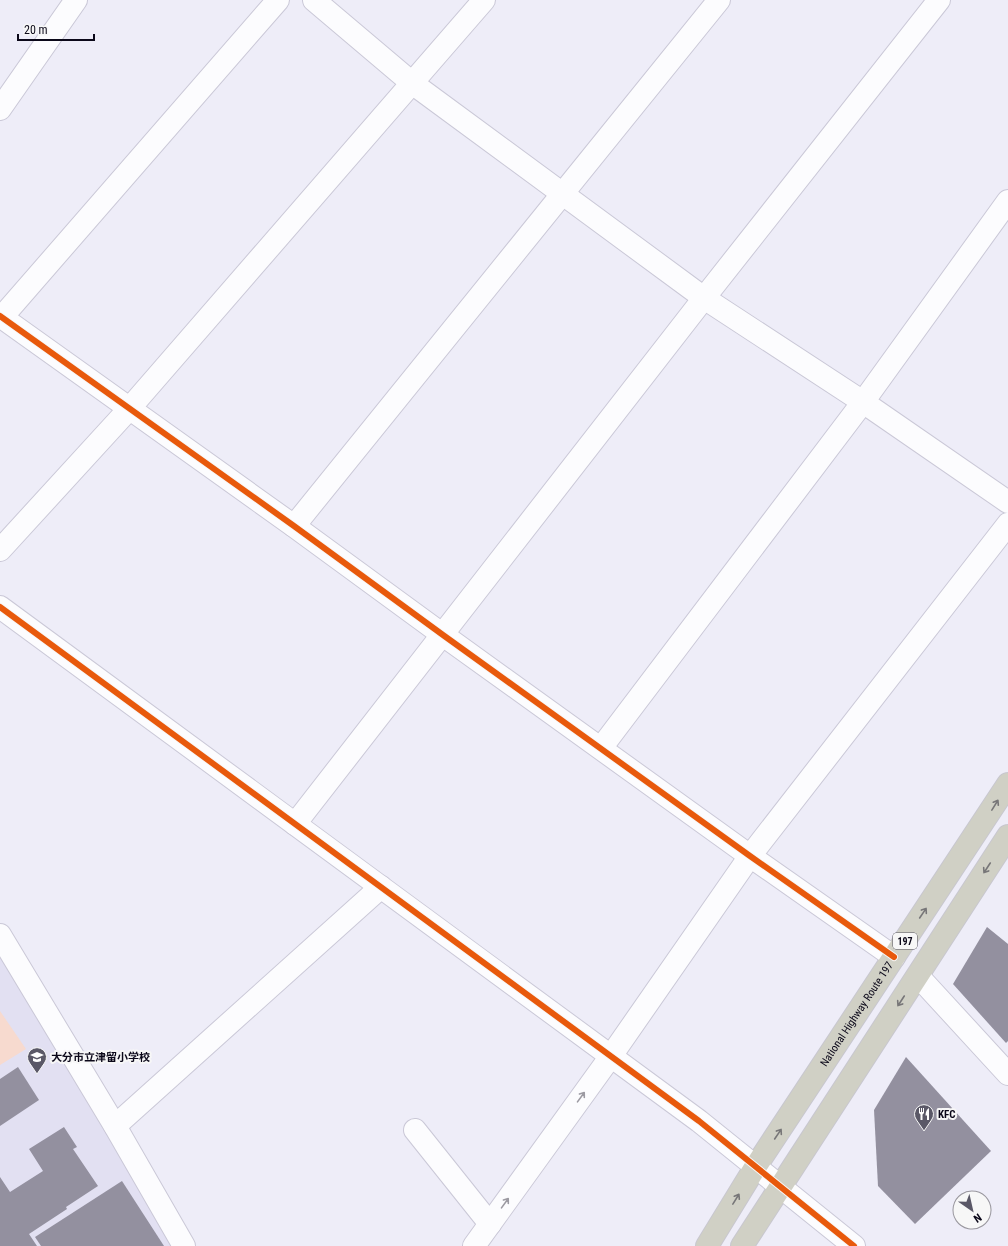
<svg xmlns="http://www.w3.org/2000/svg" width="1008" height="1246" font-family="'Roboto Condensed','Noto Sans JP',sans-serif">
<style>
.built{fill:#e2e0f2}
.green{fill:#f7dacf}
.building{fill:#93909f}
.lines{fill:none;stroke-linecap:round;stroke-linejoin:round}
.minor-casing{stroke:#cac8d7;stroke-width:24}
.highway-casing{stroke:#c8c7cf;stroke-width:24}
.minor{stroke:#fcfcfe;stroke-width:22}
.highway{stroke:#d0d0c5;stroke-width:22}
.cycleway-casing{stroke:#f7f7f7;stroke-width:8}
.cycleway{stroke:#e8590c;stroke-width:6}
.oneway{stroke:#777678}
.oneway2{stroke:#9c9aa2}
.labels{text-anchor:middle;dominant-baseline:central;stroke-width:4;stroke-linejoin:round;paint-order:stroke}
.shield{fill:#f7f7f7;stroke:#52505c;stroke-width:1}
.shield-label{font-size:10px;font-weight:bold;fill:#0b0819}
.street-label{font-size:11px;fill:#0b0819;stroke:#f7f7f7}
.poi-label{font-size:11px;font-weight:bold;fill:#0b0819;stroke:#f7f7f7;text-anchor:start}
</style>
<rect width="100%" height="100%" fill="#eeedf8"/>
<!-- built -->
<polygon class="built" points="0,955 14,976 173,1246 0,1246"/>
<!-- green -->
<polygon class="green" points="0,1011 26,1049 0,1065"/>
<!-- building -->
<g class="building">
<polygon points="987,927 1008,944 1008,1041 1006,1043 953,984"/>
<polygon points="906,1057 991,1151 915,1224 878,1186 874,1110"/>
<polygon points="18,1067 39,1100 0,1126 0,1079"/>
<polygon points="64,1127 77,1147 73,1149 98,1186 66,1207 67,1209 29,1234 37,1246 0,1246 0,1177 10,1192 43,1171 29,1149"/>
<polygon points="122,1181 164,1246 41,1246 35,1237"/>
</g>
<g class="lines">
<defs>
<g id="minor">
<polyline points="314,0 412,83 704,298 863,402 1008,502"/>
<polyline points="0,109 76,0"/>
<polyline points="0,316 294,526 443,635 750,856 894,957"/>
<polyline points="2,317 278,0"/>
<polyline points="294,526 719,0"/>
<polyline points="0,550 129,409 484,0"/>
<polyline points="0,607 699,1121 854,1246"/>
<polyline points="601,748 863,402 1008,201"/>
<polyline points="295,824 704,298 939,0"/>
<polyline points="0,935 115,1126 184,1246"/>
<polyline points="918,976 1008,1074"/>
<polyline points="115,1126 381,887"/>
<polyline points="415,1130 490,1224"/>
<polyline points="474,1246 611,1056 750,856 1008,524"/>
</g>
<g id="highway">
<path id="s1" d="M 707,1246 L 756,1166 L 1008,784"/>
<polyline points="742,1246 1008,836"/>
</g>
</defs>
<!-- minor casing -->
<use href="#minor" class="minor-casing"/>
<!-- highway casing -->
<use href="#highway" class="highway-casing"/>
<!-- minor -->
<use href="#minor" class="minor"/>
<!-- highway -->
<use href="#highway" class="highway"/>
<defs>
<g id="cycleway">
<polyline points="0,316 294,526 443,635 750,856 894,957"/>
<polyline points="0,607 699,1121 854,1246"/>
</g>
</defs>
<!-- cycleway casing -->
<use href="#cycleway" class="cycleway-casing"/>
<!-- cycleway -->
<use href="#cycleway" class="cycleway"/>
</g>
<!-- one-way arrows -->
<defs><path id="oneway-shaft" d="M-6 0H5M1.5-3L5.5 0L1.5 3" fill="none" stroke-width="1.6" stroke-linecap="round" stroke-linejoin="round"/></defs>
<g class="oneway">
<use href="#oneway-shaft" transform="translate(995 805) rotate(-58)"/>
<use href="#oneway-shaft" transform="translate(987 868) rotate(123)"/>
<use href="#oneway-shaft" transform="translate(923 913) rotate(-56)"/>
<use href="#oneway-shaft" transform="translate(901 1001) rotate(123)"/>
<use href="#oneway-shaft" transform="translate(778 1134) rotate(-56)"/>
<use href="#oneway-shaft" transform="translate(736 1199) rotate(-58)"/>
</g>
<g class="oneway2">
<use href="#oneway-shaft" transform="translate(581 1097) rotate(-54)"/>
<use href="#oneway-shaft" transform="translate(505 1203) rotate(-54)"/>
</g>
<!-- icons -->
<defs>
<symbol id="school-pin" viewBox="-11 -11 22 30"><path d="M0 17L-7.5 6A9.5 9.5 0 1 1 7.5 6Z" fill="#5a5867" stroke="#f7f7f7"/><path d="M0-5L7-2L0 1L-7-2ZM-4 1L0 2.5L4 1V4Q0 6-4 4Z" fill="#fff"/></symbol>
<symbol id="restaurant-pin" viewBox="-11 -11 22 30"><path d="M0 17L-7.5 6A9.5 9.5 0 1 1 7.5 6Z" fill="#5a5867" stroke="#f7f7f7"/><path d="M-5-6h1v4h1v-4h1v4h1v-4h1v5L-1.5 .5V6h-2V.5L-5-1ZM5-6V6H3V1.5H1.5Q1.5-4 5-6Z" fill="#fff"/></symbol>
</defs>
<g fill-rule="evenodd">
<use href="#school-pin" x="26" y="1046" width="22" height="30"/>
<use href="#restaurant-pin" x="913" y="1103" width="22" height="30"/>
</g>
<g class="labels">
<!-- shield labels -->
<rect class="shield" x="893" y="933" width="24" height="16" rx="3"/>
<g class="shield-label">
<text x="905" y="941">197</text>
</g>
<!-- street labels -->
<g class="street-label">
<text stroke="none"><textPath href="#s1" startOffset="276">National Highway Route 197</textPath></text>
</g>
<!-- poi labels -->
<g class="poi-label">
<text x="51" y="1057">大分市立津留小学校</text>
<text x="938" y="1114">KFC</text>
</g>
</g>
<!-- north arrow -->
<g transform="translate(972 1210) rotate(146)"><circle r="19" fill="#f7f7f7" stroke="#99979e"/>
<path d="M0-3L7 15L0 10L-7 15Z" fill="#5a5867"/>
<text y="-6" font-size="11" font-weight="bold" text-anchor="middle" fill="#0b0819">N</text>
</g>
<!-- scale -->
<path d="M18 34v6h76v-6" fill="none" stroke="#0b0819" stroke-width="2"/>
<text x="24" y="34" font-size="12" fill="#0b0819" stroke="#f7f7f7" stroke-width="3" paint-order="stroke">20 m</text>
</svg>
